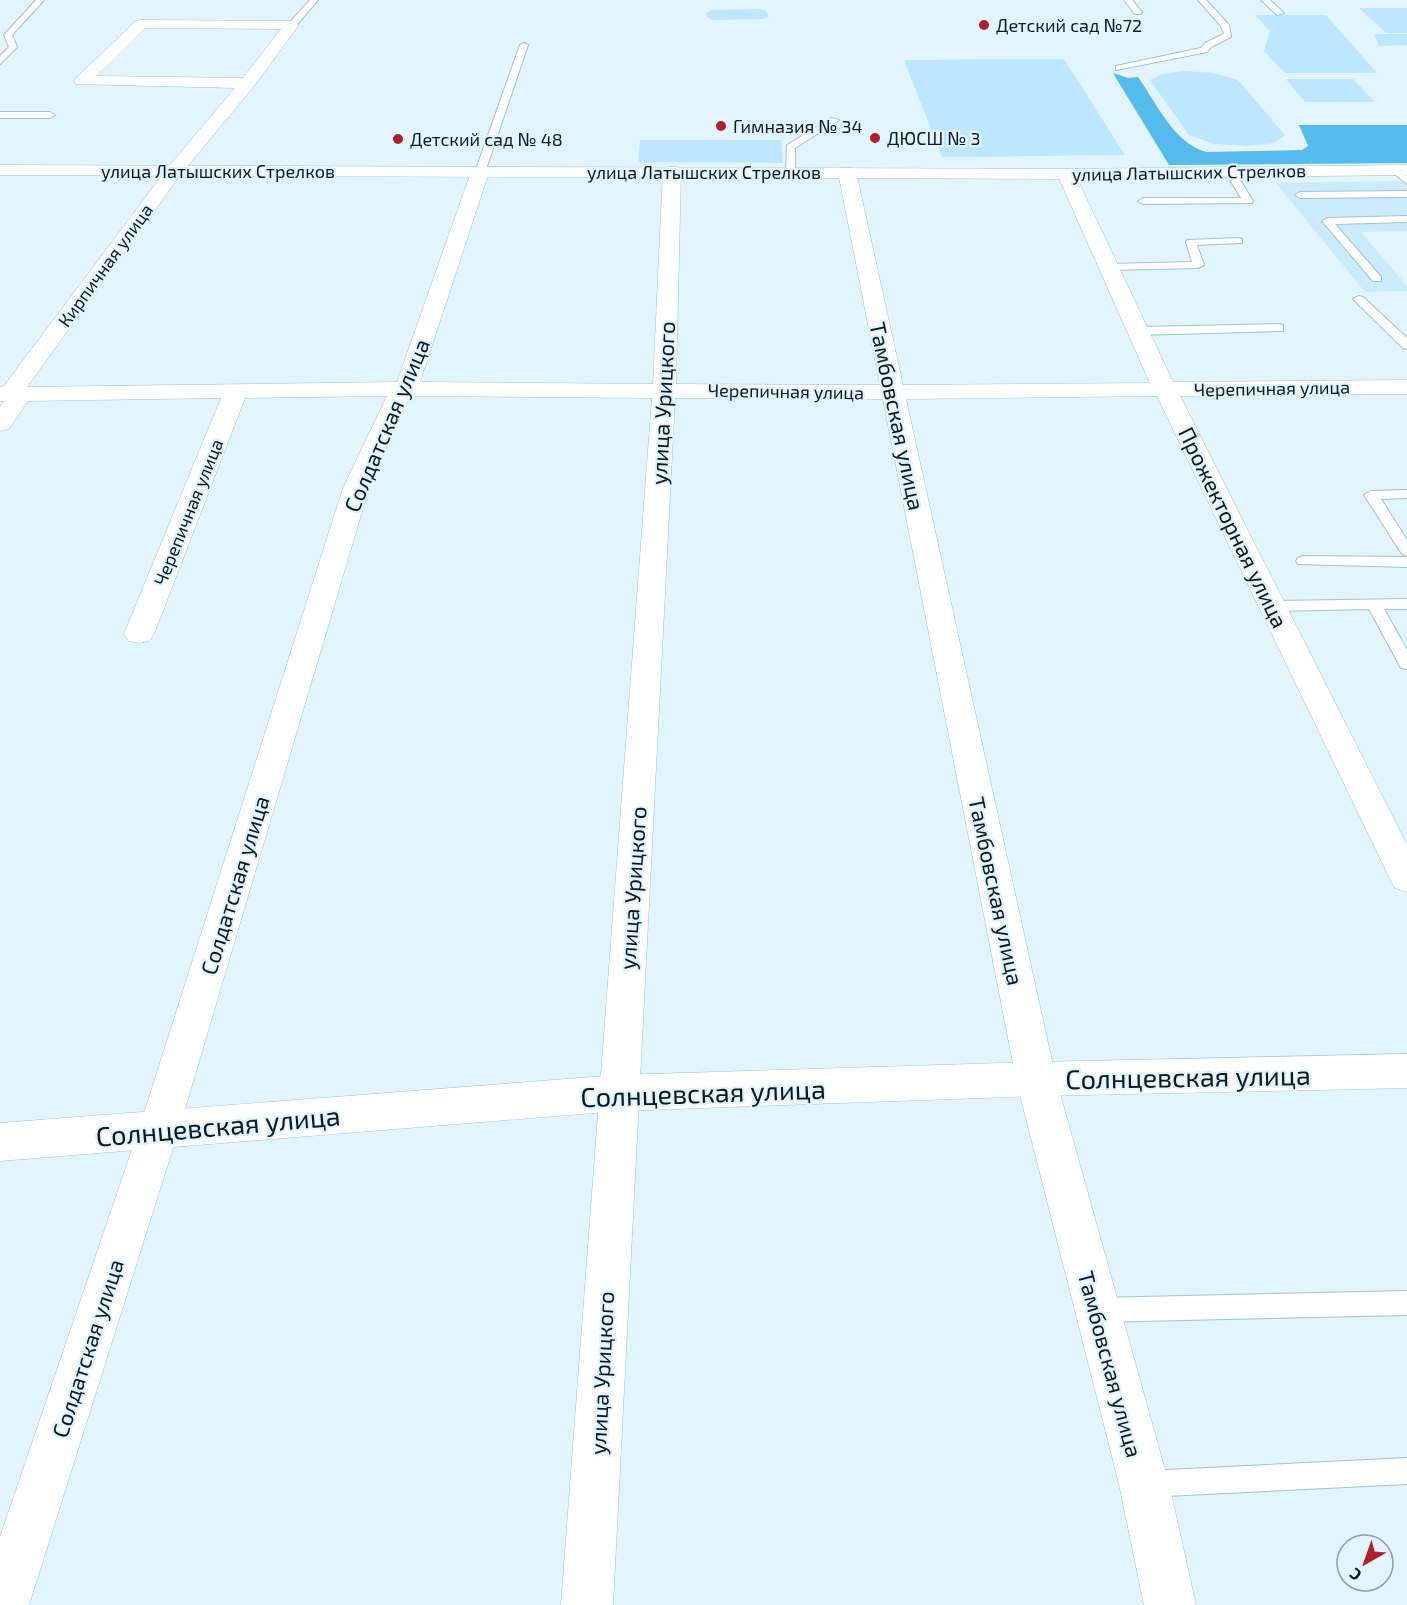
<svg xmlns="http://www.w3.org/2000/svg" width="1407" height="1605" font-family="'Exo 2',sans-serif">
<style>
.built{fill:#cbebfc}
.green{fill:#bde7fe}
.forest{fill:#55bbec}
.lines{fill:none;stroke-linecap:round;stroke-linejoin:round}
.service-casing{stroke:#a4c2d3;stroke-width:2}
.minor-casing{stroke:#a4c2d3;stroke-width:1}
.tertiary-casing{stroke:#a4c2d3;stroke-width:1}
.service{fill:#fff;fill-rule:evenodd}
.minor{fill:#fff;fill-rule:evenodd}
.tertiary{fill:#fff;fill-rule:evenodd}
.poi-dot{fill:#b22027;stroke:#e1f4ff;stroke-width:2}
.labels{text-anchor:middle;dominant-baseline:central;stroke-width:4.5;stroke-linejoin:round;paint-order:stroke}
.far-poi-label{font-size:18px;fill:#0e191f;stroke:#e1f4ff;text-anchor:start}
.far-street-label{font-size:18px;fill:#0e191f;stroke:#e1f4ff}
.street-label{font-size:22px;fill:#0e191f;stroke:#e1f4ff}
.near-street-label{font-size:27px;fill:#0e191f;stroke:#e1f4ff}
</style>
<rect width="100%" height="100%" fill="#e1f4ff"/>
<!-- built -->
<polygon class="built" points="1407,181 1407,231 1361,232 1407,286 1407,291 1365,292 1276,183"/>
<!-- green -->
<g class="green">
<polygon points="1359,8 1407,8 1407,33 1386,33"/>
<polygon points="759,9 766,11 769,17 763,19 713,20 707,17 706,13 713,10"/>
<polygon points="1255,15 1326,15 1377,73 1285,73 1264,51 1270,31"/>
<polygon points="1374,34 1407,34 1407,45 1379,46"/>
<polygon points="1064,59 1125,155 942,157 904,60"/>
<polygon points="1185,71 1213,73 1238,80 1285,135 1274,143 1246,146 1214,144 1189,135 1150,80 1162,74"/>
<polygon points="1286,79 1353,79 1375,102 1305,102"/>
<polygon points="640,140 781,140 783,163 638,162"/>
</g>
<!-- forest -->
<path class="forest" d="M 1113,73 L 1128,78 L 1138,77 C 1157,104 1174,143 1206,152 L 1302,150 L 1308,146 L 1299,125 L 1407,125 L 1407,163 L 1169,165 Z"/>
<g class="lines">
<defs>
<g id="service">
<polygon points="36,0 44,0 12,35 17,47 0,64 0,56 9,47 4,35"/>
<polygon points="310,0 318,0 295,27 289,27 289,23"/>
<polygon points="1124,0 1132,0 1142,12 1141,14 1135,14"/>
<polygon points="1198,0 1206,0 1229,25 1231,37 1211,47 1207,52 1116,70 1116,66 1201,48 1205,43 1224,34 1221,26"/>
<polygon points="1261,0 1270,0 1284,13 1277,15"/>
<polygon points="524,43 528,45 485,172 476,174 475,172 520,45"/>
<polygon points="0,112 50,112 55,115 50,118 0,118"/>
<polygon points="831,118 839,120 795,148 795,172 786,174 787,145"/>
<polygon points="1230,169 1234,170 1253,201 1252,203 1143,204 1138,201 1143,198 1241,198 1225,172"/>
<polygon points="1393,169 1399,169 1407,176 1407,184 1393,173"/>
<polygon points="1407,191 1407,197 1300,198 1295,195 1300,192"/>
<polygon points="1407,216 1407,222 1335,224 1381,277 1381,281 1373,281 1322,221 1327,218"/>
<polygon points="1238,238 1242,239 1242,243 1197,245 1204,265 1198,268 1109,270 1103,267 1109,264 1192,262 1186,242 1187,240"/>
<polygon points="1359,296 1363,297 1407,338 1407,349 1403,348 1355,301 1353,299"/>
<polygon points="1279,324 1283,325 1283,331 1139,335 1133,331 1139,327"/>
<polygon points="1407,490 1407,498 1381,499 1407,540 1407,555 1402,554 1364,495 1371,491"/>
<polygon points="1303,556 1407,557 1407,567 1298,564 1296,561 1298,558"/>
<polygon points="1407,599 1407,609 1384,609 1407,650 1407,669 1401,668 1369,609 1273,611 1265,606 1273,601"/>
<polygon points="1407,1291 1407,1315 1097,1322 1088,1319 1085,1310 1088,1301 1097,1298"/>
<polygon points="1407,1458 1407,1484 1146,1497 1137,1493 1133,1484 1137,1475 1146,1471"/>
</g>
<path id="minor" d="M 141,20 L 292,21 L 299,25 L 254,86 L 181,174 L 27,387 L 397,382 L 471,172 L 474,168 L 486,168 L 489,172 L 420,382 L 653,384 L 663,171 L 666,167 L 678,167 L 681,171 L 676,384 L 880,385 L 838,172 L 841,168 L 853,168 L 856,172 L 903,385 L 1150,383 L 1057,174 L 1060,170 L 1072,170 L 1075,174 L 1173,382 L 1407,380 L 1407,394 L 1180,396 L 1407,845 L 1407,892 L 1395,888 L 1390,879 L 1157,396 L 906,399 L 1056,1079 L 1169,1484 L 1196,1605 L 1144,1605 L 1119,1484 L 1016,1079 L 883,399 L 675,398 L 613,1605 L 561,1605 L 652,398 L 412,396 L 405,405 L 369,488 L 179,1129 L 29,1605 L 0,1605 L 0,1537 L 139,1129 L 343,488 L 387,396 L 245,398 L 154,634 L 149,641 L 139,643 L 129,641 L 124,634 L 221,398 L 28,401 L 9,429 L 0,431 L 0,407 L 4,401 L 0,401 L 0,387 L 3,387 L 169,166 L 235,88 L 76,84 L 74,81 L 76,78 L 136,21 ZM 145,28 L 281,29 L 243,78 L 96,76 Z"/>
<g id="tertiary">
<polygon points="0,165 1066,169 1407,165 1407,175 1066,179 0,175"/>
<polygon points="1407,1054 1407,1088 1036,1096 618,1111 0,1161 0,1123 618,1075 1036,1062"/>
</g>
</defs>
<!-- service casing -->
<use href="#service" class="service-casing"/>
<!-- minor casing -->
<use href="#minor" class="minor-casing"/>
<!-- tertiary casing -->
<use href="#tertiary" class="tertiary-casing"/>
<!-- service -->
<use href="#service" class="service"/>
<!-- minor -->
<use href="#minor" class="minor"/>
<!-- tertiary -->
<use href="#tertiary" class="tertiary"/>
</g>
<!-- markers -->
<g class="poi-dot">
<circle cx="984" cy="25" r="6"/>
<circle cx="721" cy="126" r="6"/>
<circle cx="875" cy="138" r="6"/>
<circle cx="398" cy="139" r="6"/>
</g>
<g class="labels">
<!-- far-poi labels -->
<g class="far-poi-label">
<text x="996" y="25">Детский сад №72</text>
<text x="733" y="126">Гимназия № 34</text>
<text x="887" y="138">ДЮСШ № 3</text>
<text x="410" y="139">Детский сад № 48</text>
</g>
<!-- far-street labels -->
<g class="far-street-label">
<text x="218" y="171">улица Латышских Стрелков</text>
<text x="704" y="172">улица Латышских Стрелков</text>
<text transform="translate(1189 172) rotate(-1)">улица Латышских Стрелков</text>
<text transform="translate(105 265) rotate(-54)">Кирпичная улица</text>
<text transform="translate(1272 388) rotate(-1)">Черепичная улица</text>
<text transform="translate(786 391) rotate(1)">Черепичная улица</text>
<text transform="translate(188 512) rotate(-68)">Черепичная улица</text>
</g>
<!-- street labels -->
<g class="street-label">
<text transform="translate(662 403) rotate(-87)">улица Урицкого</text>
<text transform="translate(898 416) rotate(78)">Тамбовская улица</text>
<text transform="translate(386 425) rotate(-67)">Солдатская улица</text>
<text transform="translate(1234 527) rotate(64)">Прожекторная улица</text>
<text transform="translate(234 885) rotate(-73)">Солдатская улица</text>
<text transform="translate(632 888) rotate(-86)">улица Урицкого</text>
<text transform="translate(997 891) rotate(78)">Тамбовская улица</text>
<text transform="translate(87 1348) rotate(-72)">Солдатская улица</text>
<text transform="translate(1111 1364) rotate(75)">Тамбовская улица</text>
<text transform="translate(601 1373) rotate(-87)">улица Урицкого</text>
</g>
<!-- near-street labels -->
<g class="near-street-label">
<text transform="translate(1188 1076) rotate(-1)">Солнцевская улица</text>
<text transform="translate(703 1092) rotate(-2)">Солнцевская улица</text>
<text transform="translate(218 1125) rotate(-5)">Солнцевская улица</text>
</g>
</g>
<!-- north arrow -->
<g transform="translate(1365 1563) rotate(220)"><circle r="28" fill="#e1f4ff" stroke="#8d9ca5" stroke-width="1.5"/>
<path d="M0-4.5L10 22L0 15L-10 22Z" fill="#b22027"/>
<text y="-9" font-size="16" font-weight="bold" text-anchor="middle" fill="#0e191f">С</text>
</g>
</svg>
